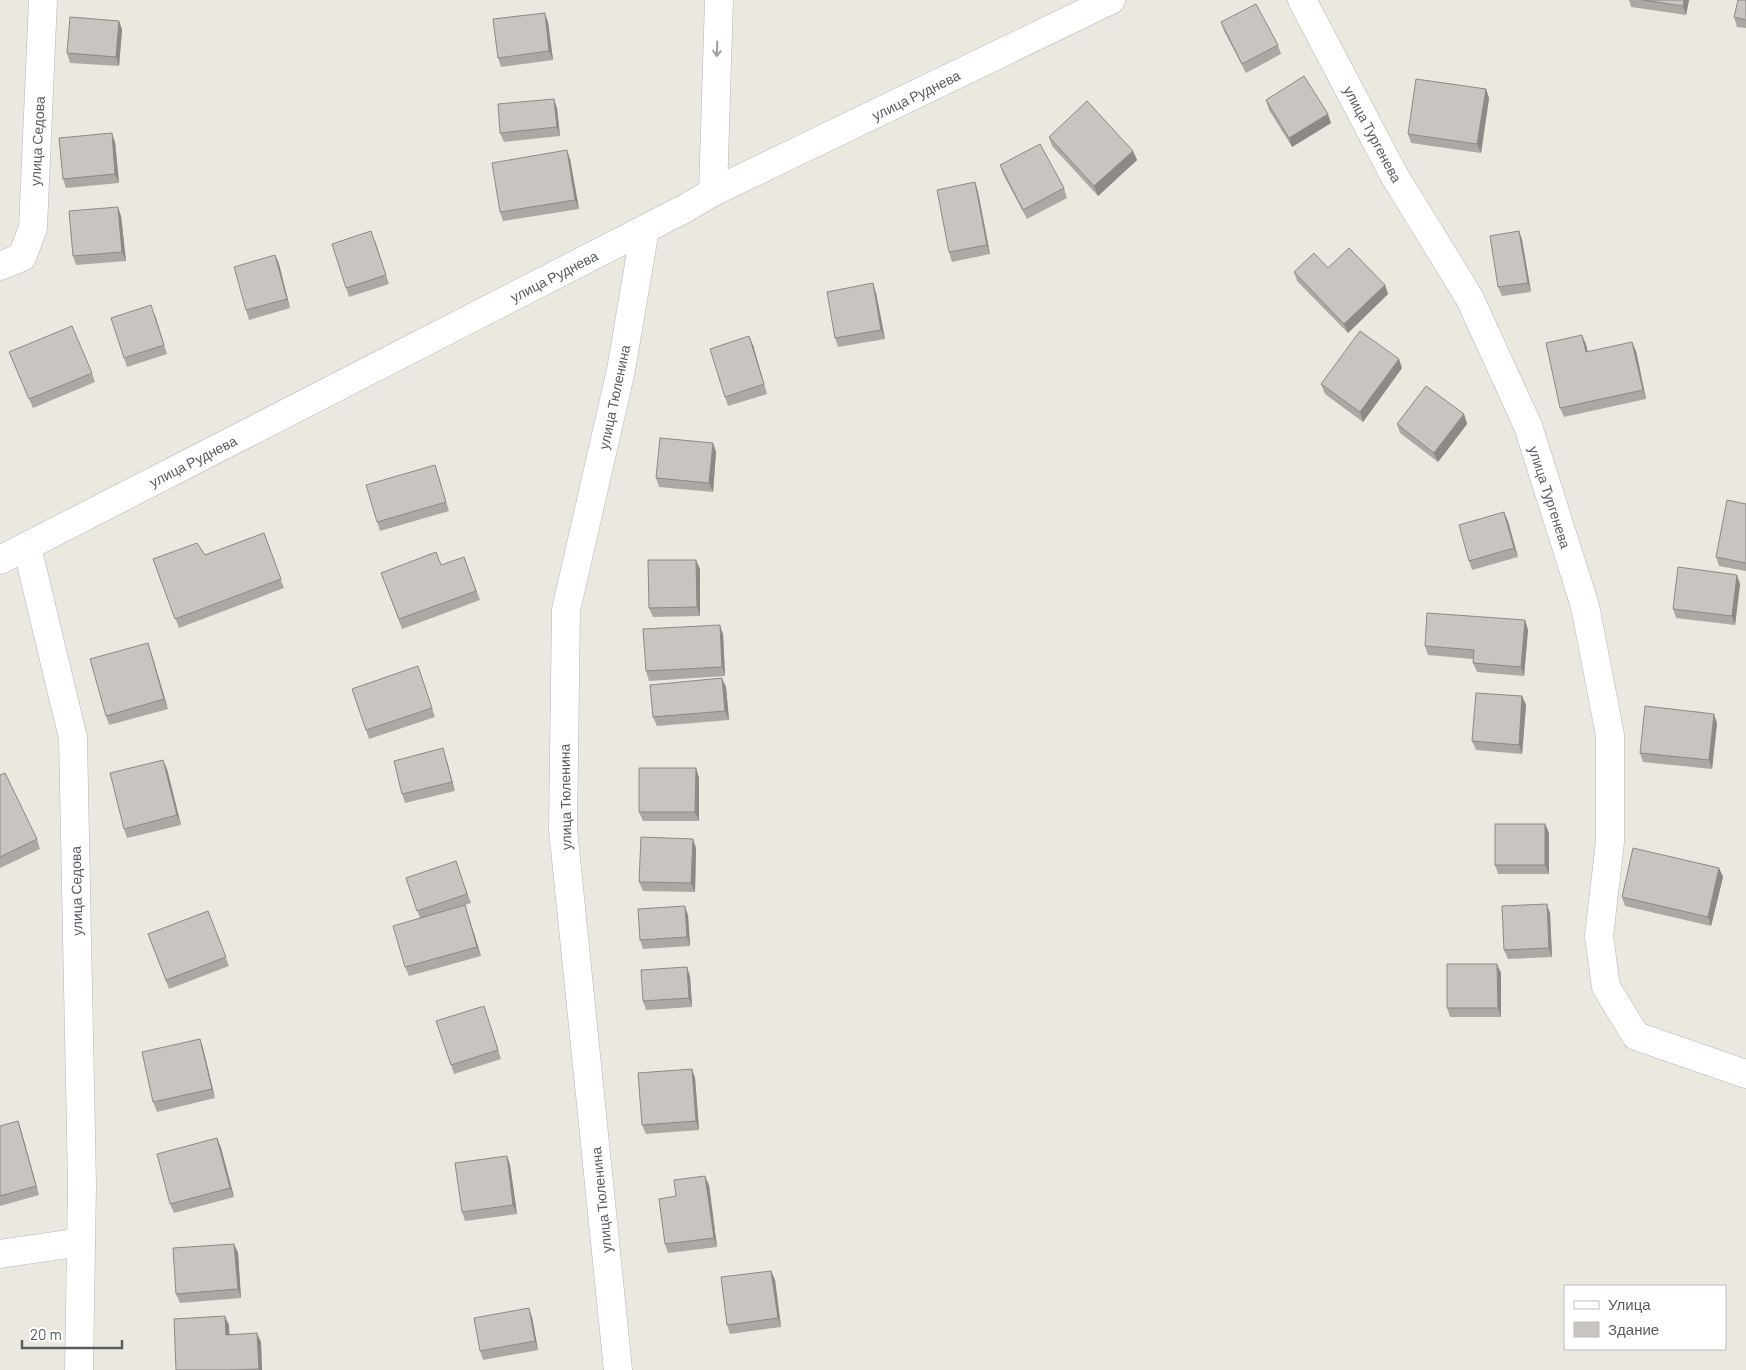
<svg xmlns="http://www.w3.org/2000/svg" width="1746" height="1370" font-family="Barlow,sans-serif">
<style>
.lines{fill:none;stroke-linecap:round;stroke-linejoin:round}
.minor-casing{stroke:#b2b6ba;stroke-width:29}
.minor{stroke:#fff;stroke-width:28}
.wall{fill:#aca9a4}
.shaded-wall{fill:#8c8986}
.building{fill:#c8c4bf;stroke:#8c8986}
.oneway{stroke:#9b9da0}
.labels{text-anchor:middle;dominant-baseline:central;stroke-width:4;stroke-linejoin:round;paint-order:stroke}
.street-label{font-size:14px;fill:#585c60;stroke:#fff}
</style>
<rect width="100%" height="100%" fill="#ebe8df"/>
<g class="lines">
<defs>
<g id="minor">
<polyline points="1302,0 1394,175 1469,297 1528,426 1585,606 1610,735 1610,842 1599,936 1606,987 1636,1036 1746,1074"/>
<polyline points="713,192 719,0"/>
<polyline points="0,266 22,257 33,228 43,0"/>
<polyline points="27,547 73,738 82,1185 79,1370"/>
<polyline points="0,560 684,209 713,192 1111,0"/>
<polyline points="0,1254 81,1242"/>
<polyline points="618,1370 563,829 566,610 621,370 645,229"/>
</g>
</defs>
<!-- minor casing -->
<use href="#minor" class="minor-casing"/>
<!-- minor -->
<use href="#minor" class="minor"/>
</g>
<!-- wall -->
<g class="wall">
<polygon points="1629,0 1689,0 1686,15 1631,7"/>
<polygon points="1746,0 1746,28 1737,27 1734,17"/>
<polygon points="119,21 122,30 119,66 70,63 67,53"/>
<polygon points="548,22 553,60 501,67 498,58"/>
<polygon points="1221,22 1278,45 1281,54 1246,73 1224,31"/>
<polygon points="1486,89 1489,98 1481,153 1411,143 1408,134"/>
<polygon points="1266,100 1331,123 1292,147 1269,110"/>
<polygon points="557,108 560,136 504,142 500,133"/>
<polygon points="1049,137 1133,151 1137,160 1098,196 1052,146"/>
<polygon points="115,142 119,183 66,188 63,179"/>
<polygon points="570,159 579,209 503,221 500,212"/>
<polygon points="1000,165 1064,188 1067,198 1027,219 1003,174"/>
<polygon points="975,182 978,192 990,254 952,262 949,252"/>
<polygon points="121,216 126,261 76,265 73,256"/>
<polygon points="1519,231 1522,240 1531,292 1502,296 1498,287"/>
<polygon points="375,240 389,284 349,297 346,288"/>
<polygon points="275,255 279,264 290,308 249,320 246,310"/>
<polygon points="1328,268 1385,285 1388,294 1348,333 1297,281 1294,272"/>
<polygon points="876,293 885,339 838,347 835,338"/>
<polygon points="155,314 167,354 127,367 124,358"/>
<polygon points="1582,335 1587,352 1636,351 1646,399 1564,417 1560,408"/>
<polygon points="753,345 767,394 728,406 725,397"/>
<polygon points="9,352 92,373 95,382 33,408"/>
<polygon points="1402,368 1363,422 1325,394 1321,384"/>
<polygon points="1464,414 1467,424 1438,462 1400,433 1397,424"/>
<polygon points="713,443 716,452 713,492 659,487 656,478"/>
<polygon points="435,465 449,511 380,531 377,522"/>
<polygon points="1746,504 1746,571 1719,566 1716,557"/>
<polygon points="1504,512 1518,557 1472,570 1469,561"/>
<polygon points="264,533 284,588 179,628 153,559 205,555"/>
<polygon points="464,557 480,600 402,629 381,573 441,565"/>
<polygon points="700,569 700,616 653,617 649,608"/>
<polygon points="1740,584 1735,625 1676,618 1673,609"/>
<polygon points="1525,620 1528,630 1524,676 1477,672 1473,663 1473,659 1428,655 1425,646"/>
<polygon points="723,634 725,676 649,681 646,671"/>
<polygon points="151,652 168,709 109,725 106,716"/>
<polygon points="418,666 435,717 369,739 352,689"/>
<polygon points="726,687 729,720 657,726 653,717"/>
<polygon points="1522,696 1526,705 1522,754 1476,750 1472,741"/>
<polygon points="1717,723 1712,769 1643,762 1640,753"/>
<polygon points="446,758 455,791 405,803 402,794"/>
<polygon points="696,768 699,778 699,821 643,821 639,812"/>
<polygon points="167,769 181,825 127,838 124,829"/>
<polygon points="0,775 37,839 40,849 0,868"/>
<polygon points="1545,824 1549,833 1549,874 1498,874 1495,865"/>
<polygon points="696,848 695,892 643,891 639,882"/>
<polygon points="456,861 471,903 465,905 481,956 409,976 405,967 420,918 406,878"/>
<polygon points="1719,868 1723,877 1711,926 1625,906 1622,897"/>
<polygon points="208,911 229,966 169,989 148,934"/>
<polygon points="1550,913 1552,957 1508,959 1504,950"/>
<polygon points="688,915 690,946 643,949 640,940"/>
<polygon points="1501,973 1501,1017 1450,1017 1447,1008"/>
<polygon points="690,976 692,1007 646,1010 643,1001"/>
<polygon points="487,1015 501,1059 454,1074 451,1065"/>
<polygon points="200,1039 203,1048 215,1098 157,1112 153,1102"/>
<polygon points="692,1069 695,1078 699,1130 646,1134 642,1125"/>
<polygon points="18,1121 21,1130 39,1195 0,1206 0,1126"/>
<polygon points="217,1138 221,1148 234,1197 174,1213 170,1204"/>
<polygon points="507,1156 510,1165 517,1214 465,1221 462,1212"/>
<polygon points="709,1185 717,1247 668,1253 665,1244 676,1196"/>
<polygon points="234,1244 238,1253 241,1298 180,1303 176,1294"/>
<polygon points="771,1271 775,1280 781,1327 730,1334 727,1325"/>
<polygon points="532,1317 538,1350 483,1360 480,1351"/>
<polygon points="229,1325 229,1334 261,1342 262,1370 176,1370"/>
</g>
<!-- shaded-wall -->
<g class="shaded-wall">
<polygon points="1684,0 1689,0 1686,15 1683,6"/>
<polygon points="545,13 548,22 553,60 549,51"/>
<polygon points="119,21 122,30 119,66 116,57"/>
<polygon points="1486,89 1489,98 1481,153 1477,144"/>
<polygon points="554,99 557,108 560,136 557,127"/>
<polygon points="1328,114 1331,123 1292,147 1289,138"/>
<polygon points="112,133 115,142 119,183 115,174"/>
<polygon points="567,150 570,159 579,209 575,200"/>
<polygon points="1133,151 1137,160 1098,196 1094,186"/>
<polygon points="975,182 978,192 990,254 987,245"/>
<polygon points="118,207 121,216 126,261 122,252"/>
<polygon points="1519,231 1522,240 1531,292 1528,283"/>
<polygon points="275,255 279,264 290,308 287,299"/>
<polygon points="873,283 876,293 885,339 881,330"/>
<polygon points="1385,285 1388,294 1348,333 1344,324"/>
<polygon points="1582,335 1586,344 1590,361 1586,352"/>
<polygon points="749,336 753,345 767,394 764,384"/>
<polygon points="1632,342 1636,351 1646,399 1643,390"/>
<polygon points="1399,359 1402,368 1363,422 1360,412"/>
<polygon points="1464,414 1467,424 1438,462 1434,453"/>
<polygon points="713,443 716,452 713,492 709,483"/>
<polygon points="1504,512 1508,521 1518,557 1514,548"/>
<polygon points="696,560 700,569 700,616 697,607"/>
<polygon points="1737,575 1740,584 1735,625 1732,616"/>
<polygon points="1525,620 1528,630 1524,676 1521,667"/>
<polygon points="720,625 723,634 725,676 722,667"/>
<polygon points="148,643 151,652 168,709 164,699"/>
<polygon points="722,678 726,687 729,720 725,711"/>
<polygon points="1522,696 1526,705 1522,754 1519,745"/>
<polygon points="1714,714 1717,723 1712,769 1709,760"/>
<polygon points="443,748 446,758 455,791 452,782"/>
<polygon points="163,760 167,769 181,825 177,815"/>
<polygon points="696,768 699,778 699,821 695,812"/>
<polygon points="1545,824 1549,833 1549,874 1545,865"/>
<polygon points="693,839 696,848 695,892 691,883"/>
<polygon points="1719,868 1723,877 1711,926 1708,917"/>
<polygon points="1547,904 1550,913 1552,957 1549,948"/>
<polygon points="465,905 468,914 481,956 477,947"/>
<polygon points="685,906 688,915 690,946 687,937"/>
<polygon points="1497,964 1501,973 1501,1017 1498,1008"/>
<polygon points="687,967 690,976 692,1007 689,998"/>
<polygon points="200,1039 203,1048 215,1098 212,1089"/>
<polygon points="692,1069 695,1078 699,1130 696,1121"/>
<polygon points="18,1121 21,1130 39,1195 36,1186"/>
<polygon points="217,1138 221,1148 234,1197 230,1188"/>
<polygon points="507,1156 510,1165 517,1214 513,1205"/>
<polygon points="705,1176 709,1185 717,1247 714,1238"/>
<polygon points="234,1244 238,1253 241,1298 238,1289"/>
<polygon points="771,1271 775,1280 781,1327 778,1318"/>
<polygon points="529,1308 532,1317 538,1350 535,1341"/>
<polygon points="225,1316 229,1325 230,1344 226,1335"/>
<polygon points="257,1333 261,1342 262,1370 259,1370 259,1369"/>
</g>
<!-- building -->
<g class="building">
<polygon points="1643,0 1684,0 1683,6"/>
<polygon points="1738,0 1746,0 1746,20 1734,17"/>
<polygon points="1256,4 1278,45 1242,64 1221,22"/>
<polygon points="545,13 549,51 498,58 493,19"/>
<polygon points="70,17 119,21 116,57 67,53"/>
<polygon points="1304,76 1328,114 1289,138 1266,100"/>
<polygon points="1416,79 1486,89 1477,144 1408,134"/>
<polygon points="554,99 557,127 500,133 498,104"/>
<polygon points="1087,101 1133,151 1094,186 1049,137"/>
<polygon points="112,133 115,174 63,179 59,138"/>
<polygon points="1040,144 1064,188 1023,210 1000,165"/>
<polygon points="567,150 575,200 500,212 492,163"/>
<polygon points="975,182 987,245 949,252 937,190"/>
<polygon points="118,207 122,252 73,256 69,211"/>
<polygon points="371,231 386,275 346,288 332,244"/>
<polygon points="1519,231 1528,283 1498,287 1490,236"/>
<polygon points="1349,248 1385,285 1344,324 1294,272 1314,253 1328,268"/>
<polygon points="275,255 287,299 246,310 234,267"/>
<polygon points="873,283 881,330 835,338 827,292"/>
<polygon points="151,305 164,345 124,358 111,318"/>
<polygon points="72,326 92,373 29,399 9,352"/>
<polygon points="1360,331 1399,359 1360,412 1321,384"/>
<polygon points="1582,335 1586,352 1632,342 1643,390 1560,408 1546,343"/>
<polygon points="749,336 764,384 725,397 710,349"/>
<polygon points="1426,386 1464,414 1434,453 1397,424"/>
<polygon points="660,438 713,443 709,483 656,478"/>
<polygon points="435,465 446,502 377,522 366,485"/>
<polygon points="1727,500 1746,504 1746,563 1716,557"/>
<polygon points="1504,512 1514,548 1469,561 1459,525"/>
<polygon points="264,533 281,579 175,619 153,559 197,543 205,555"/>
<polygon points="436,552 441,565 464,557 476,591 399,619 381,573"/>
<polygon points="648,560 696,560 697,607 649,608"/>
<polygon points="1678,567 1737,575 1732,616 1673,609"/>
<polygon points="1427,613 1525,620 1521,667 1473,663 1474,650 1425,646"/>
<polygon points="720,625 722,667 646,671 643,629"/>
<polygon points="148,643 164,699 106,716 90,659"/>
<polygon points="418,666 432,708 366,730 352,689"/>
<polygon points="722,678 725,711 653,717 650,685"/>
<polygon points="1476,693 1522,696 1519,745 1472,741"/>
<polygon points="1645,706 1714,714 1709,760 1640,753"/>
<polygon points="443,748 452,782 402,794 394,761"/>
<polygon points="163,760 177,815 124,829 110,773"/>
<polygon points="639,768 696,768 695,812 639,812"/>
<polygon points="5,773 37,839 0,857 0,775"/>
<rect x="1495" y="824" width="50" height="41"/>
<polygon points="641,837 693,839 691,883 639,882"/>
<polygon points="1633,848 1719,868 1708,917 1622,897"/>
<polygon points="456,861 467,894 417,911 406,878"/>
<polygon points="1547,904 1549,948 1504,950 1502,906"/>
<polygon points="465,905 477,947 405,967 393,926"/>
<polygon points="685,906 687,937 640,940 638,909"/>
<polygon points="208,911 226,957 166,980 148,934"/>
<polygon points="1447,964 1497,964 1498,1008 1447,1008"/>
<polygon points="687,967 689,998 643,1001 641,970"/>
<polygon points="484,1006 498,1050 451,1065 436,1021"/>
<polygon points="200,1039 212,1089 153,1102 142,1052"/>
<polygon points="692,1069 696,1121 642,1125 638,1073"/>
<polygon points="18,1121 36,1186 0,1196 0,1126"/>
<polygon points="217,1138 230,1188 170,1204 157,1154"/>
<polygon points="507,1156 513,1205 462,1212 455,1163"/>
<polygon points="705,1176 714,1238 665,1244 659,1199 676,1196 674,1180"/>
<polygon points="234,1244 238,1289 176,1294 173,1248"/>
<polygon points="771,1271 778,1318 727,1325 721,1277"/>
<polygon points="529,1308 535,1341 480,1351 474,1318"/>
<polygon points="225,1316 226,1335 257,1333 259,1369 227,1370 176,1370 174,1319"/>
</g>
<!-- one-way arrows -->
<defs><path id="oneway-shaft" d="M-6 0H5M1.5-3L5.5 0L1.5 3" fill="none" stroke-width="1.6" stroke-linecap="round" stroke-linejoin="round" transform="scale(1.25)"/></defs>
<use class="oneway" href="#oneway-shaft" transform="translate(717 49) rotate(92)"/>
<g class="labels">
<!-- street labels -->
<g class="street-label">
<text transform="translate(916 95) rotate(-26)">улица Руднева</text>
<text transform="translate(1373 134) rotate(62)">улица Тургенева</text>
<text transform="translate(37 141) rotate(-87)">улица Седова</text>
<text transform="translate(554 276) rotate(-27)">улица Руднева</text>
<text transform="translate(614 397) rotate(-78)">улица Тюленина</text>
<text transform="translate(193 461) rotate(-27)">улица Руднева</text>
<text transform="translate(1550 497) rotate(72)">улица Тургенева</text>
<text transform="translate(565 797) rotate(-91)">улица Тюленина</text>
<text transform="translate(76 891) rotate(-91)">улица Седова</text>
<text transform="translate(601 1200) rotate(-96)">улица Тюленина</text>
</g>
</g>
<!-- legend -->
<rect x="1564" y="1285" width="162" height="65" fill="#ffffff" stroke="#bcbebf"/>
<rect x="1574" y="1301" width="25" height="8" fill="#ffffff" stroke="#bcbebf"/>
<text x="1608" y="1310" font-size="15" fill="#585c60">Улица</text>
<rect x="1574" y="1322" width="25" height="15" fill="#c8c4bf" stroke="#bcbebf"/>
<text x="1608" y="1335" font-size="15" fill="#585c60">Здание</text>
<!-- scale -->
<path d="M22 1340v8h100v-8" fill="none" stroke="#585c60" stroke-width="2.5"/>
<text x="30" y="1340" font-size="15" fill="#585c60" stroke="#ffffff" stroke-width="4" paint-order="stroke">20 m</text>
</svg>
